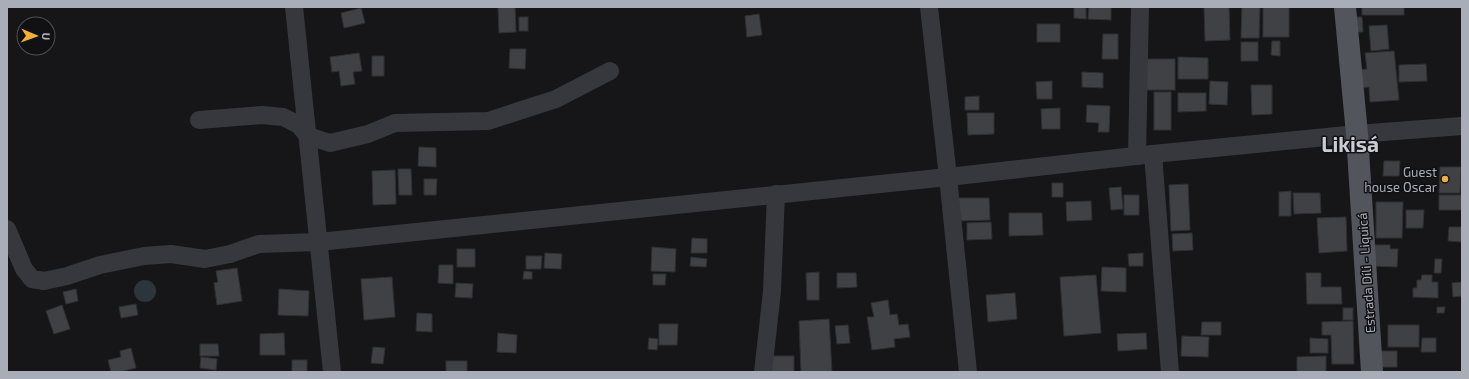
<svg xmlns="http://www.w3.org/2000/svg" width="1469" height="379" font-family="'Exo 2',sans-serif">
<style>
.water{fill:#2c353c}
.building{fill:#404145;stroke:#303034}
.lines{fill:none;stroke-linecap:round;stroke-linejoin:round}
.minor{stroke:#37383d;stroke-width:18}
.major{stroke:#53555c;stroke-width:22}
.poi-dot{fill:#f2b134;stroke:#111113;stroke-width:1.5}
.labels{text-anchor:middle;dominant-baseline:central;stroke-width:3;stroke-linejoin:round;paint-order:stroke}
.poi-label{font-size:13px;fill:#a8adb8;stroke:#111113;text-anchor:end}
.street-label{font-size:13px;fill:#a8adb8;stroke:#111113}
.town-label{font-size:21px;font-weight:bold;fill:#c9ccd4;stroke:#111113}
</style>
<rect width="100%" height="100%" fill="#161618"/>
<!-- water -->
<circle class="water" cx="145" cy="291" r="11"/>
<!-- building -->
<g class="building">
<polygon points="498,7 515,7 516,32 499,33"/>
<polygon points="1074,7 1086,7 1086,19 1074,18"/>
<polygon points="1089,7 1111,7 1111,20 1088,19"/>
<polygon points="1204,7 1229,7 1230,40 1205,41"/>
<polygon points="1242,7 1260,7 1259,38 1241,38"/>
<rect x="1263" y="7" width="26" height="30"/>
<rect x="1362" y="7" width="42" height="8"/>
<polygon points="361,8 365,23 344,28 341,13"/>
<polygon points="759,14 762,35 747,37 745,16"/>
<rect x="519" y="17" width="9" height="14"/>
<polygon points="1349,17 1362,17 1363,32 1349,32"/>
<rect x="1037" y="24" width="23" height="18"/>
<polygon points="1387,25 1389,49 1371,51 1369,26"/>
<polygon points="1103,34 1118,34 1118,59 1102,59"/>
<polygon points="1272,41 1280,41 1280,56 1271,55"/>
<rect x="1241" y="42" width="17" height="19"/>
<polygon points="510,49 526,49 525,69 509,68"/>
<polygon points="1394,51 1399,100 1370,102 1369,87 1357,88 1356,70 1367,69 1365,53"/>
<polygon points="359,53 362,71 353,72 355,84 341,86 339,71 332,72 330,57"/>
<rect x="372" y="56" width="12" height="20"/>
<polygon points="1178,57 1208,58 1208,79 1178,79"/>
<rect x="1142" y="59" width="33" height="31"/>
<polygon points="1426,64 1427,81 1399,82 1399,65"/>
<polygon points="1082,72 1103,73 1103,88 1082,87"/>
<polygon points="1052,81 1052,99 1037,99 1036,82"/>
<polygon points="1210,81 1228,82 1227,105 1209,104"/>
<polygon points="1251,85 1272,85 1272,114 1252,115"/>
<rect x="1154" y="92" width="17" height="38"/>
<polygon points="1178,93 1206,93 1206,111 1178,112"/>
<polygon points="979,96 979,110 965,110 965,97"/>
<polygon points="1087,105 1110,106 1109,132 1098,132 1099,123 1086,122"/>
<polygon points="1060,108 1060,129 1042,129 1041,109"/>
<polygon points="967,113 994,113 994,134 968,135"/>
<polygon points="419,147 436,148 436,167 418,166"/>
<polygon points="1384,161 1400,161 1399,176 1383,176"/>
<polygon points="1440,167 1461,167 1460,193 1439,193"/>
<polygon points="398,169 411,169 412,195 399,195"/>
<polygon points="395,170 396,204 373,205 372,171"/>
<polygon points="424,179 437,179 436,195 424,195"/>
<rect x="1052" y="183" width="11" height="14"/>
<polygon points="1188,184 1190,230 1171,231 1169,185"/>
<polygon points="1121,187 1123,209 1111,210 1109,188"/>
<polygon points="1291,191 1291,216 1279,216 1279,192"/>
<polygon points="1293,193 1320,193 1321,213 1294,214"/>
<rect x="1124" y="195" width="15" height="20"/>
<rect x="1439" y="195" width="23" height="15"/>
<polygon points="956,198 989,198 990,220 956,221"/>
<polygon points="1091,201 1092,220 1067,221 1066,202"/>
<polygon points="1376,202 1403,202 1402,238 1376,238"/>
<polygon points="1406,210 1424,210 1423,228 1406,228"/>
<polygon points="1009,213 1042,213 1043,235 1009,236"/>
<polygon points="1346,217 1347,251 1319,253 1317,218"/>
<polygon points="991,222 992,239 967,240 967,223"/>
<polygon points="1449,227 1462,227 1462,242 1448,241"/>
<polygon points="1192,233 1193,250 1173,251 1172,234"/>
<polygon points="692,238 707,239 707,253 691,253"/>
<polygon points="1374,245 1390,245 1390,249 1398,249 1397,267 1374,266"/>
<polygon points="652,247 676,249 675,272 651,271"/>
<rect x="457" y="249" width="18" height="18"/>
<polygon points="545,253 562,254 561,269 544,268"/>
<polygon points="1143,253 1143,266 1129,266 1128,254"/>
<polygon points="526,256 542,256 541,269 526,269"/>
<polygon points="691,257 707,259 706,267 690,266"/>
<polygon points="1435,259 1442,259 1441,273 1434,273"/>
<polygon points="439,265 453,265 453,284 438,283"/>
<polygon points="1102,267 1126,268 1126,292 1101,291"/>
<polygon points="237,268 242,301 217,305 214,283 218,282 216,271"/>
<polygon points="524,271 532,272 532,279 523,279"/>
<polygon points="819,272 819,300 807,300 806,273"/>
<polygon points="837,273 856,273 857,287 837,288"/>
<polygon points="1306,273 1321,273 1321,287 1341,287 1342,304 1307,304"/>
<polygon points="653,274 666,274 665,285 653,285"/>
<polygon points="1096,275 1101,333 1064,336 1060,277"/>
<polygon points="1422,275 1432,275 1432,282 1438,282 1438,298 1413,297 1413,288 1417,288 1417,280 1421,280"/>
<polygon points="392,277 395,317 364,320 361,279"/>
<polygon points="1461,282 1462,296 1453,297 1452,283"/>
<polygon points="456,283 473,284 472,298 455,297"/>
<polygon points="76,289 78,301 66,304 63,292"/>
<polygon points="279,289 309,291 308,316 278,315"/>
<polygon points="1015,293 1017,319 988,322 986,295"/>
<polygon points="888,300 890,315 897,314 899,325 908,324 910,337 894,339 895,347 872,350 867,317 874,317 871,303"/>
<polygon points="136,304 138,315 121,318 119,307"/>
<polygon points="62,305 70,329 54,334 46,311"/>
<polygon points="1437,307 1445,307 1444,313 1437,313"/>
<rect x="1343" y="308" width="10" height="12"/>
<polygon points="417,313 432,314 432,332 416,331"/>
<polygon points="829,319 832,372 801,372 799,321"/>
<polygon points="1353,321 1354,364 1332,364 1331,335 1322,335 1322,322"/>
<polygon points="1202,322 1221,322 1221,335 1201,335"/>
<polygon points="659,324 678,324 677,345 659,345"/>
<polygon points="848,325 850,343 837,344 835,326"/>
<rect x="1388" y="325" width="31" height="22"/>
<polygon points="284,333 285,355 260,355 260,334"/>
<polygon points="498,333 517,335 516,353 497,352"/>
<polygon points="1146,333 1147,349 1118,351 1117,334"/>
<polygon points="1182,336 1209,337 1208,357 1181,356"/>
<polygon points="649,338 658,339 657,350 648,349"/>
<polygon points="1310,338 1328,339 1328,353 1310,353"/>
<polygon points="1422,338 1436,338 1436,352 1421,352"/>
<polygon points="200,344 218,344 219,356 200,356"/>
<polygon points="373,347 385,348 383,364 371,363"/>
<polygon points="131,348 136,368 119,372 111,372 108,360 121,357 120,351"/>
<rect x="1377" y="351" width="20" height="16"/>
<polygon points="770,356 794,356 794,372 771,372"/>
<polygon points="1326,356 1326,372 1297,372 1297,357"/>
<polygon points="201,357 217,359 216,370 200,368"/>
<rect x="292" y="360" width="15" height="12"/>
<rect x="446" y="361" width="21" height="11"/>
</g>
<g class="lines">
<!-- minor -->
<g class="minor">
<polyline points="294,7 332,372"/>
<polyline points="929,7 948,177 968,372"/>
<polyline points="199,120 262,115 283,117 299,125 308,136 330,143 368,134 395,123 488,121 556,99 610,71"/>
<polyline points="1153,154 1170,372"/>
<polyline points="1137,156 1140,7"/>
<polyline points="7,229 24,269 32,279 44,281 67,276 100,265 144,256 171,254 205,259 230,254 259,244 319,242 948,177 1153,154 1357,134 1462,126"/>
<polyline points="763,372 772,291 776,194"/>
</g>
<!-- major -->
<polyline class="major" points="1345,7 1357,134 1372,372"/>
</g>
<!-- markers -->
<circle class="poi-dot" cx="1445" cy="179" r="4"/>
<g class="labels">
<!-- poi labels -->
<g class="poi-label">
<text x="1437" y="172">Guest<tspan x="1437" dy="15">house Oscar</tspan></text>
</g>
<!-- street labels -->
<g class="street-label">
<text transform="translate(1366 273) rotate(-94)">Estrada Díli - Liquicá</text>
</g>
<!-- town labels -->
<g class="town-label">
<text x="1350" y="143">Likisá</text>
</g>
</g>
<!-- border -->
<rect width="1469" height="379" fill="none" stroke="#a8adb8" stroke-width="16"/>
<!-- north arrow -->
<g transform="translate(36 36) rotate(92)"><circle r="19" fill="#111113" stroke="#4d4f55"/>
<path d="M0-3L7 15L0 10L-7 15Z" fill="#f2b134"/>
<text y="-6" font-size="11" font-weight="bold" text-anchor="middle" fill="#a8adb8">U</text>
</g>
</svg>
